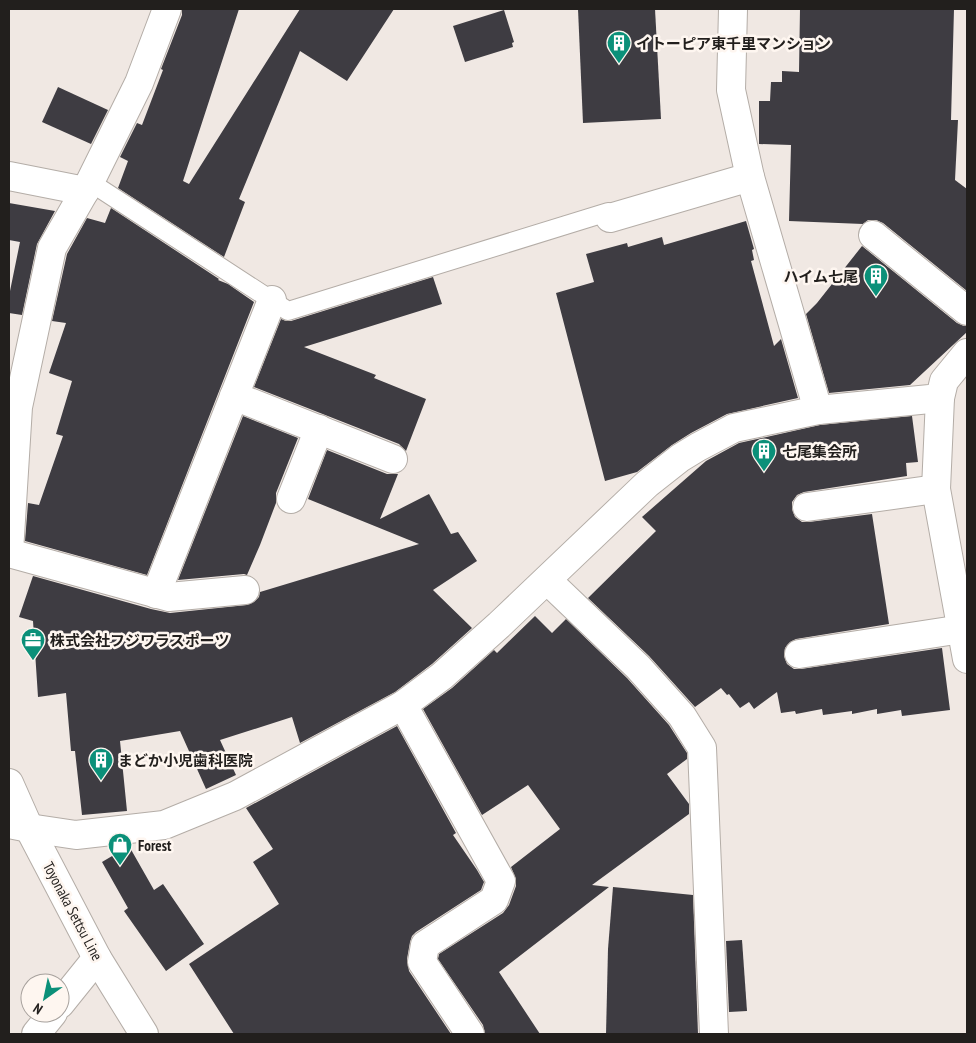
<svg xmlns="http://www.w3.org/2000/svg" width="976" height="1043" font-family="'PT Sans Narrow','Noto Sans JP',sans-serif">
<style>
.building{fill:#3e3c42}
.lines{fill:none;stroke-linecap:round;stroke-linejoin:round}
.service-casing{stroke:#b4ada7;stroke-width:20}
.minor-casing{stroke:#b4ada7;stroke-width:30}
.secondary-casing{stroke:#b4ada7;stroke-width:30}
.service{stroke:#fff;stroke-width:18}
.minor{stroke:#fff;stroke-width:28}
.secondary{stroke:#fff;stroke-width:28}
.labels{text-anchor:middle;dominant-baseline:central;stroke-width:5;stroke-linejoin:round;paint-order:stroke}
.poi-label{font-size:15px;font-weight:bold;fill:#221f1d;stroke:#fef6f0;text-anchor:start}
.street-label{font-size:15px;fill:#221f1d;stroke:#fef6f0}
</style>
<rect width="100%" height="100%" fill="#f0e8e3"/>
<!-- building -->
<g class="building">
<polygon points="182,9 239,9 183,181 189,184 300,9 394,9 347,81 300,51 239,199 245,202 224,257 118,188 128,161 120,157 137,123 142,125 163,70 161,69 182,15"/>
<polygon points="578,9 655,9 661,119 583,123"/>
<polygon points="800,9 954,9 951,120 958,120 955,180 967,189 967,291 883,223 876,220 868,220 863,224 789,221 791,145 759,144 759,101 770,101 771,82 782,82 782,71 799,72"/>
<polygon points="504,10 514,42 512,43 513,47 465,62 453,26"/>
<polygon points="58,87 108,110 91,144 42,122"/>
<polygon points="9,203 55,211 37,244 22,315 9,313 9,296 20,242 9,240"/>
<polygon points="111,208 219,279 218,280 228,284 254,302 147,575 25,541 28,503 39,505 63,436 56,434 72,381 49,373 66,323 52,321 67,254 87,218 105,223"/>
<polygon points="746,221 754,249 752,250 754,260 751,261 774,346 781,339 798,398 727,414 691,433 672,445 637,472 605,481 556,293 594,282 586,254 627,243 628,247 662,237 664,245"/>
<polygon points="862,246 957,323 964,326 967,326 967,332 910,385 829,393 806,314 817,303"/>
<polygon points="433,277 442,304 304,347 376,375 374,378 426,399 406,451 399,444 254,387 281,319 286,321 291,321"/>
<polygon points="243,416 298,438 276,493 276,503 260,545 247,575 244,574 178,580"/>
<polygon points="912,416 918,462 906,463 907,476 804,492 797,495 792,502 792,509 795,517 802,522 809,522 872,514 889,624 796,639 790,642 785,648 784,656 787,664 794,669 801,669 942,648 950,710 902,716 901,710 877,714 877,709 852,714 852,711 823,715 822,709 796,714 795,711 781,713 777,692 754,709 749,702 740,708 729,694 727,695 721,688 695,707 649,656 588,598 656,531 642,517 706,461 739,443 820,425"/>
<polygon points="327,450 387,474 398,474 380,519 429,494 451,534 458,532 477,561 433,590 472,628 432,664 395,692 300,743 292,717 220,740 236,775 206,789 180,731 120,741 127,811 82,815 75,751 71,751 66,693 38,697 33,621 19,617 33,576 151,609 170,613 247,605 254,602 259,597 260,592 419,544 308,499"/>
<polygon points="535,616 552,633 566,619 627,678 669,725 687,753 687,759 667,774 689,804 689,814 592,885 609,887 499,972 540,1034 485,1034 483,1025 438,959 439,954 503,913 509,905 516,886 516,879 511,867 560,829 528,785 482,815 423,709 452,688 494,650 497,653"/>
<polygon points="397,726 456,833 453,835 477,870 484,882 481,890 416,932 412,936 410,942 407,959 409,971 451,1034 234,1034 189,964 279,904 253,862 273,849 246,808"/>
<polygon points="129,846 154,890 163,884 204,944 166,971 124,911 128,908 102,862"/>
<polygon points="613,887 693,895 698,1034 606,1034 608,949"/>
<polygon points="742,940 747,1011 729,1012 726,941"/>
</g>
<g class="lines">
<defs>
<polyline id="service" points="90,182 288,311 608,212 610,218"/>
<g id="minor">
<polyline points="733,9 731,90 750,177 818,410"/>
<polyline points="9,176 85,191"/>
<polyline points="610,218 750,177"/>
<polyline points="873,235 967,311"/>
<polyline points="234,396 393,459"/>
<polyline points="940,398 936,489 967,659"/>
<polyline points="291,499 319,429"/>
<polyline points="807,507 936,489"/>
<polyline points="9,552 18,407 52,248 90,182 139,83 167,9"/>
<polyline points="9,553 169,597 245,590"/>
<polyline points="547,580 638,667 682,716 702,748 714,1034"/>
<polyline points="156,594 272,300"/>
<polyline points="799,654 962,629"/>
<polyline points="403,705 501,881 494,900 425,945 422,962 470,1034"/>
<polyline points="9,824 29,828 76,835 164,825 235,796 403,705 442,676 499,625 647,484 680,458 698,447 734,428 818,410 940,398 944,381 967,353"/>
<polyline points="60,1004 97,958"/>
<polyline points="36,1034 53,1013"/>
</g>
<polyline id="secondary" points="9,783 29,828 97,958 144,1034"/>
</defs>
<!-- service casing -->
<use href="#service" class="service-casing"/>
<!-- minor casing -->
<use href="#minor" class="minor-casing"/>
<!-- secondary casing -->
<use href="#secondary" class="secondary-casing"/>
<!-- service -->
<use href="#service" class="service"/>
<!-- minor -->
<use href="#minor" class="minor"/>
<!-- secondary -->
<use href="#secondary" class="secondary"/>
</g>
<!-- icons -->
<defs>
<symbol id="building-pin" viewBox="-11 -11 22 30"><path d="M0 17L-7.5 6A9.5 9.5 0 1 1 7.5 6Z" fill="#0b9079" stroke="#fef6f0"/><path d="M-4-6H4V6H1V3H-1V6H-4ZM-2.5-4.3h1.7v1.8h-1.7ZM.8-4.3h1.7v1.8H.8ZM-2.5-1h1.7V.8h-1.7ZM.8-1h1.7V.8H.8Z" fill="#fff"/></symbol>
<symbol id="office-pin" viewBox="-11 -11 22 30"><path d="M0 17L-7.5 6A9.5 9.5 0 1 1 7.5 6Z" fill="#0b9079" stroke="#fef6f0"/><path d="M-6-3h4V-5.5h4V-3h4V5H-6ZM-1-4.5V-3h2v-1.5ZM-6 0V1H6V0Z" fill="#fff"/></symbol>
<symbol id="shop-pin" viewBox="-11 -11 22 30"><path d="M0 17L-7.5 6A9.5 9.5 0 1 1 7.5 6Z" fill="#0b9079" stroke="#fef6f0"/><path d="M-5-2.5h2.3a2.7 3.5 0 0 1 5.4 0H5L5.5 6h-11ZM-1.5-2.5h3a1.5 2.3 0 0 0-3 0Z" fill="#fff"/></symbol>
</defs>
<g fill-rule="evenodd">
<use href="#building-pin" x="605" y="29" width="28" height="38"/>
<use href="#building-pin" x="862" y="262" width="28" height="38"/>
<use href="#building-pin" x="750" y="437" width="28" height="38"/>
<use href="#office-pin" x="19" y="626" width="28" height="38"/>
<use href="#building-pin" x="87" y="746" width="28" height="38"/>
<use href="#shop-pin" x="106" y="831" width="28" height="38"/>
</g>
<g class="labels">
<!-- poi labels -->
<g class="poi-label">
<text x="636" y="43">イトーピア東千里マンション</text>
<text x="858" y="276" text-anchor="end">ハイム七尾</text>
<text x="782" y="451">七尾集会所</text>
<text x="50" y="640">株式会社フジワラスポーツ</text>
<text x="118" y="760">まどか小児歯科医院</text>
<text x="138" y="845">Forest</text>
</g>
<!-- street labels -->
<g class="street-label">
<text transform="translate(73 911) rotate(62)">Toyonaka Settsu Line</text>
</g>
</g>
<!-- border -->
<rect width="976" height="1043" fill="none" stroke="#221f1d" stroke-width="20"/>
<!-- north arrow -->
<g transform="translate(45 998) rotate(213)"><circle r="24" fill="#fef6f0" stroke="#a6a09c"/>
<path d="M0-4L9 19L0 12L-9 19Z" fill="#0b9079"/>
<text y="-8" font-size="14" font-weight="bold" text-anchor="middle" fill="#221f1d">N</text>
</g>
</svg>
